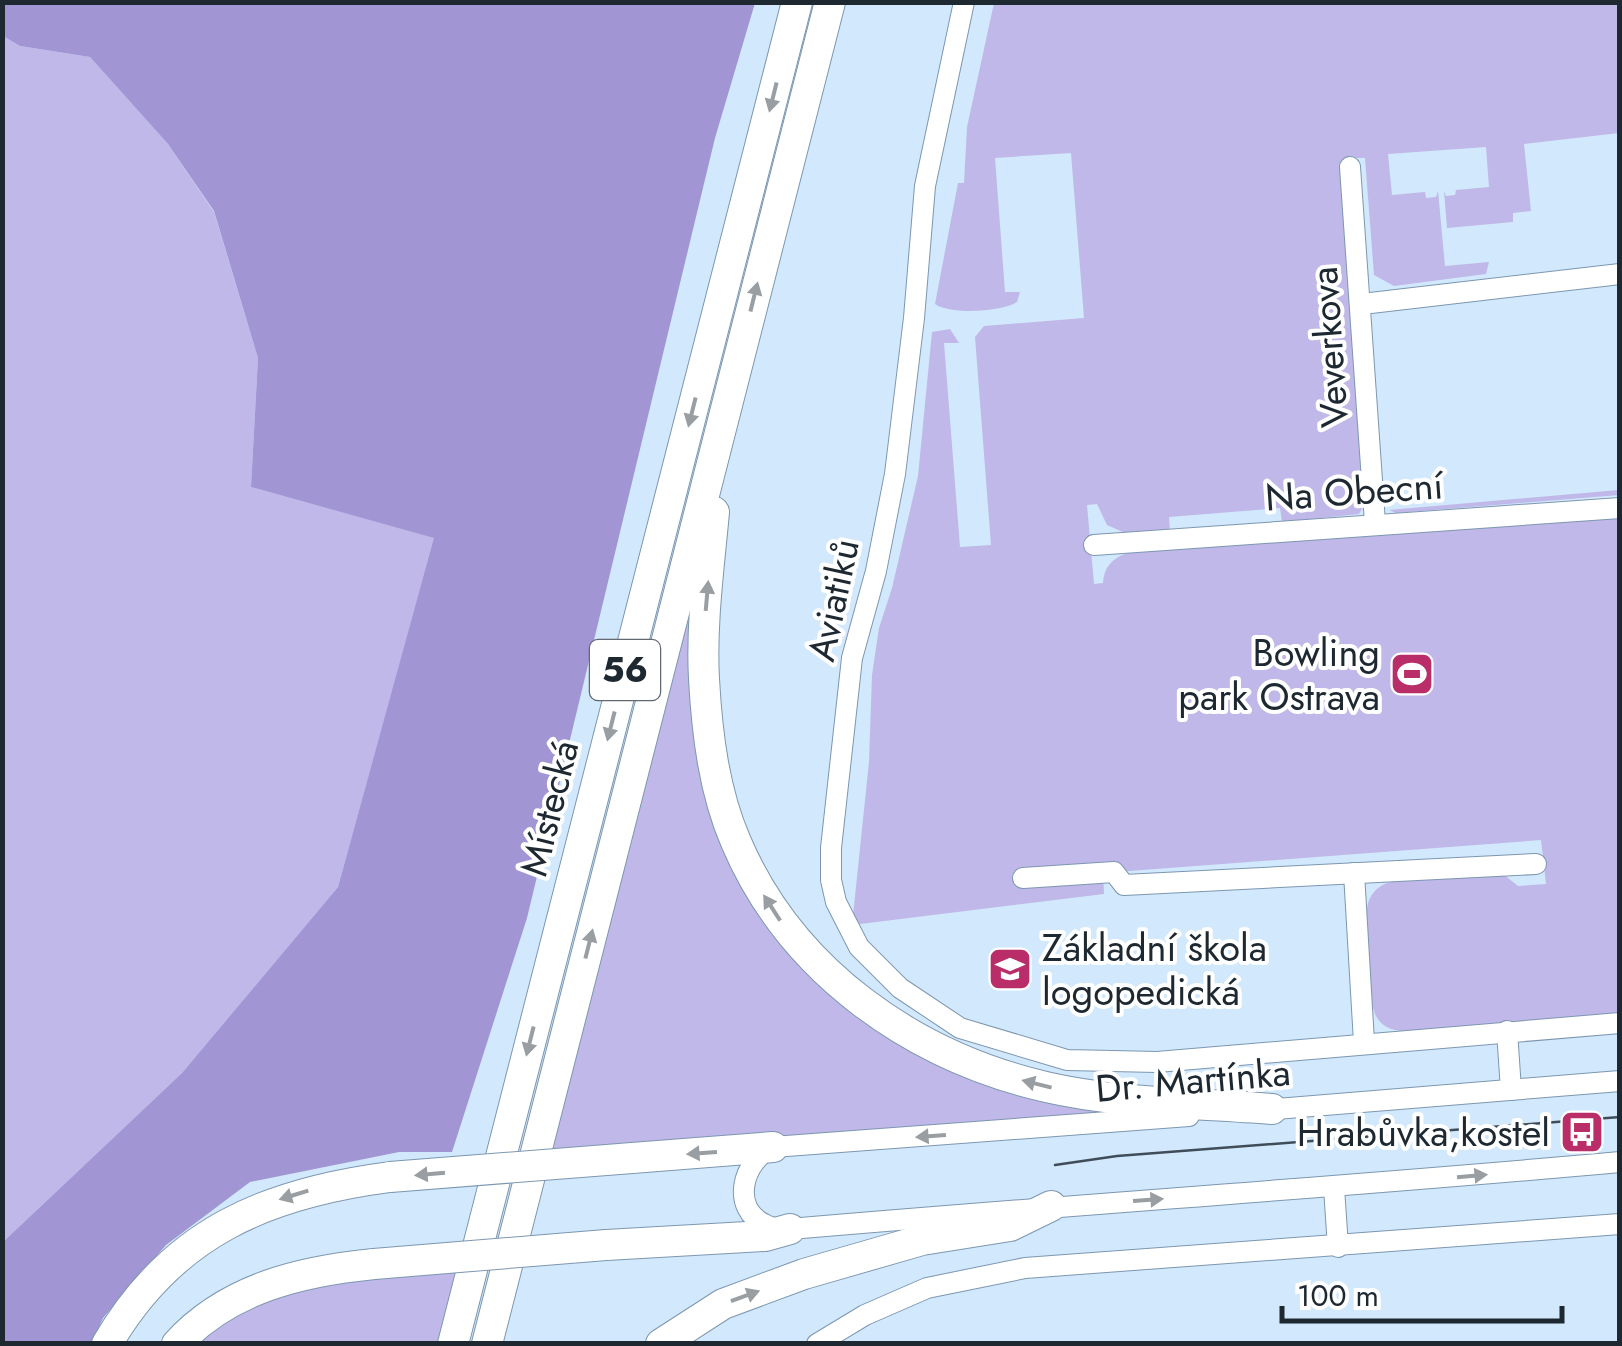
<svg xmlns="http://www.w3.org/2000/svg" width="1622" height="1346" font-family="Jost,sans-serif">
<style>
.green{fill:#c0b8e9}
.forest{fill:#a195d3}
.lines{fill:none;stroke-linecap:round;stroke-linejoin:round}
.minor-casing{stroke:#7d97b0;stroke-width:22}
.highway-casing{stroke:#7d97b0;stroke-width:32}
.minor{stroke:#fff;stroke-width:20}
.highway{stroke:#fff;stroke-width:30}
.tram{stroke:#404d59;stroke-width:2.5}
.highway-bridge-casing{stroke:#7d97b0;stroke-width:32;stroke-linecap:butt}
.highway-bridge{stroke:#fff;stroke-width:30}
.oneway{fill:#999ea2}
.labels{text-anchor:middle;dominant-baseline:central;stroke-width:8;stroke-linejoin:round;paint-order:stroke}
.shield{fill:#fff;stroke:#61686f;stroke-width:2.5}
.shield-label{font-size:35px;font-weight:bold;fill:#1d2831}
.street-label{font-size:38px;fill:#1d2831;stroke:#fff}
.poi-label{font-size:38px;fill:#1d2831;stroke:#fff;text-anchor:end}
</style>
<rect width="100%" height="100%" fill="#d1e8fd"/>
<!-- green -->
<g class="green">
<path d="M 994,3 L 1619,3 L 1619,133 L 1524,144 L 1531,211 L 1513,213 L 1513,222 L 1447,228 L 1444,191 L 1446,196 L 1455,195 L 1456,190 L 1489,187 L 1486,147 L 1388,154 L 1392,195 L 1425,192 L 1426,198 L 1436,197 L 1438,191 L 1445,266 L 1489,262 L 1486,274 L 1394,286 L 1374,275 L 1365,158 L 1343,158 L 1367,500 L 1359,514 L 1282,522 L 1280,508 L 1169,517 L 1170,532 L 1130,535 L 1107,525 L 1097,504 L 1087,505 L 1094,584 L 1103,583 C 1104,567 1112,558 1128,553 L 1619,512 L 1619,1014 L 1402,1031 C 1391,1030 1382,1027 1376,1016 C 1368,1001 1361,912 1370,898 C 1375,888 1384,883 1395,881 L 1503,874 L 1518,886 L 1546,884 L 1541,840 L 1103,873 L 1104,894 L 852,925 L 869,762 L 872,675 L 879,628 L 892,588 L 918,476 L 932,332 L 950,329 L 959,343 L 944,343 L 960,547 L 991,545 L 975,337 L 984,326 L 1084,318 L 1071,153 L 995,158 L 1005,292 L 1020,292 L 1017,302 C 1002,312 950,315 935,304 L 958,183 L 964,183 L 967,127 Z"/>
<polygon points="3,36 20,46 90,57 168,144 214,212 258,358 251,487 435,538 338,887 182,1073 3,1242"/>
<polygon points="721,426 705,625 718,784 808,955 969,1062 1272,1109 535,1166"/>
<polygon points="1619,490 1619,495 1396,513 1389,510"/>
<polygon points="474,1258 452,1343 177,1344 228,1303"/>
</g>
<!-- forest -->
<polygon class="forest" points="3,2 755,3 715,138 527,918 452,1152 399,1152 250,1182 166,1245 103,1318 92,1343 3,1343 3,1242 182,1073 338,887 434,538 251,487 258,358 214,211 168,144 90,57 20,46 3,36"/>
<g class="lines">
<defs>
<g id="minor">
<polyline points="964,2 925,186 914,318 895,474 876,571 852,658 831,848 831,880 836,902 859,947 900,988 960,1028 1067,1060 1157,1062 1620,1023"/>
<polyline points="1350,167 1375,523"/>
<polyline points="1362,304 1620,274"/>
<polyline points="1094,545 1620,508"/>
<polyline points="1354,873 1364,1042"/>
<polyline points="1023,878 1114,872 1124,885 1536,864"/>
<polyline points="1507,1031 1511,1090"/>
<polyline points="1263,1110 1620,1081"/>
<path d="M 1189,1116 L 773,1147 C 742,1161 730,1209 766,1225 C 773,1229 782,1229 790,1229 C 1067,1205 1343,1187 1620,1162"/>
<polyline points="1334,1188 1338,1247"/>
<polyline points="817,1344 865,1315 927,1288 1025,1268 1620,1224"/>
</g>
<g id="highway">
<path d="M 714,512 C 709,567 701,624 704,679 C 707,733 714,792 736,842 C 791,971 912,1056 1046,1087 C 1119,1104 1198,1103 1272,1109"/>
<polyline points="632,1158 773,1147"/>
<polyline points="606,1245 765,1236 790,1229"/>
<path d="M 107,1344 C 172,1232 267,1193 390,1177"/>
<path d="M 177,1344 C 228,1288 302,1271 374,1264"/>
<polyline points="453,1344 797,2"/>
<polyline points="487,1344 830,2"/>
<polyline points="661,1344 723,1304 804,1274 922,1240 1010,1226 1051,1206"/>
</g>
</defs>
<!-- minor casing -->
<use href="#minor" class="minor-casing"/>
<!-- highway casing -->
<use href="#highway" class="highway-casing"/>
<!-- minor -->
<use href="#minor" class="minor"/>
<!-- highway -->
<use href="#highway" class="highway"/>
<!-- tram -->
<polyline class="tram" points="1055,1165 1117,1156 1620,1117"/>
<defs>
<g id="highway-bridge">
<polyline points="390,1177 632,1158"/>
<polyline points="374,1264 606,1245"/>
</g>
</defs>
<!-- highway-bridge casing -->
<use href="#highway-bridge" class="highway-bridge-casing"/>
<!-- highway-bridge -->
<use href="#highway-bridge" class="highway-bridge"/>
</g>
<!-- one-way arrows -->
<defs><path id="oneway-solid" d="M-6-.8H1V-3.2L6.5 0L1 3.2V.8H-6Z" transform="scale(2.5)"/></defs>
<g class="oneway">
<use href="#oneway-solid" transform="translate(773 97) rotate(104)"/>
<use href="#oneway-solid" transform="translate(754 297) rotate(-76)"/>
<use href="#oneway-solid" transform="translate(692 412) rotate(104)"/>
<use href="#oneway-solid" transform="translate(707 596) rotate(-85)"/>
<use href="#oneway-solid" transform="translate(611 726) rotate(104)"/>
<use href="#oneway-solid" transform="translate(772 908) rotate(-123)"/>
<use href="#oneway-solid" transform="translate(589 944) rotate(-76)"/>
<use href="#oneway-solid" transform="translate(530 1041) rotate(104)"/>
<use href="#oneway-solid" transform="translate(1037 1084) rotate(-166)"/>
<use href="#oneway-solid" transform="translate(931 1136) rotate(176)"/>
<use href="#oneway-solid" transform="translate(702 1153) rotate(176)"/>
<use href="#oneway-solid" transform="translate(430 1174) rotate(175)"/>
<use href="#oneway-solid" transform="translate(1472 1176) rotate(-5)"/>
<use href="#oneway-solid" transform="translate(294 1195) rotate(163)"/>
<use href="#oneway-solid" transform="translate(1148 1200) rotate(-4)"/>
<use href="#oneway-solid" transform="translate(745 1296) rotate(-20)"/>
</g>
<!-- icons -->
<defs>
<symbol id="stadium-square" viewBox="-11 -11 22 22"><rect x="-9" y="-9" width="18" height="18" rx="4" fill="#b92e68" stroke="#fff"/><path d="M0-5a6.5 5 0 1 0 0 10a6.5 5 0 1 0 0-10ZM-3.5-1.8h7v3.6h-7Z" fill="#fff"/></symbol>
<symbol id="school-square" viewBox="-11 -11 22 22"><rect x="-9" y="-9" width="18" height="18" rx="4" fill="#b92e68" stroke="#fff"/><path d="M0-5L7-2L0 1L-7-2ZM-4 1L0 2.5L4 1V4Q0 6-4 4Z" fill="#fff"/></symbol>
<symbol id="bus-square" viewBox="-11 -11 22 22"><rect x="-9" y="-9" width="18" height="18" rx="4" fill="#b92e68" stroke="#fff"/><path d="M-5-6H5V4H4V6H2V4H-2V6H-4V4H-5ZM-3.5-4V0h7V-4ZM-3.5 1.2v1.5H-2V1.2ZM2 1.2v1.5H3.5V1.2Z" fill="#fff"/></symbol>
</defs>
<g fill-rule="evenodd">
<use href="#stadium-square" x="1387" y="649" width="50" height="50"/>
<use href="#school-square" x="985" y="944" width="50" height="50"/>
<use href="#bus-square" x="1557" y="1107" width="50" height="50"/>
</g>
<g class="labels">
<!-- shield labels -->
<rect class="shield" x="590" y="640" width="70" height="60" rx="8"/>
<g class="shield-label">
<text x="625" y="670">56</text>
</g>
<!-- street labels -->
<g class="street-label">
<text transform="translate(1329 347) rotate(-94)">Veverkova</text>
<text transform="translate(1354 491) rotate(-4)">Na Obecní</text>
<text transform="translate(833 600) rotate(-78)">Aviatiků</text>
<text transform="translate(549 808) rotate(-76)">Místecká</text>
<text transform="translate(1193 1080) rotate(-5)">Dr. Martínka</text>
</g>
<!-- poi labels -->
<g class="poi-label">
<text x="1380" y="652">Bowling<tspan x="1380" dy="44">park Ostrava</tspan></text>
<text x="1042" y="947" text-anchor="start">Základní škola<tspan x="1042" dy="44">logopedická</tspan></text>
<text x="1550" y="1132">Hrabůvka,kostel</text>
</g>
</g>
<!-- border -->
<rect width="1622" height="1346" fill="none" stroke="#1d2831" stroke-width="10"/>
<!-- scale -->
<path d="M1282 1306v15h280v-15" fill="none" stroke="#1d2831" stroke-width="5"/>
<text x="1297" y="1306" font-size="30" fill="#1d2831" stroke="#ffffff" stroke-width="8" paint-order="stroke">100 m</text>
</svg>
